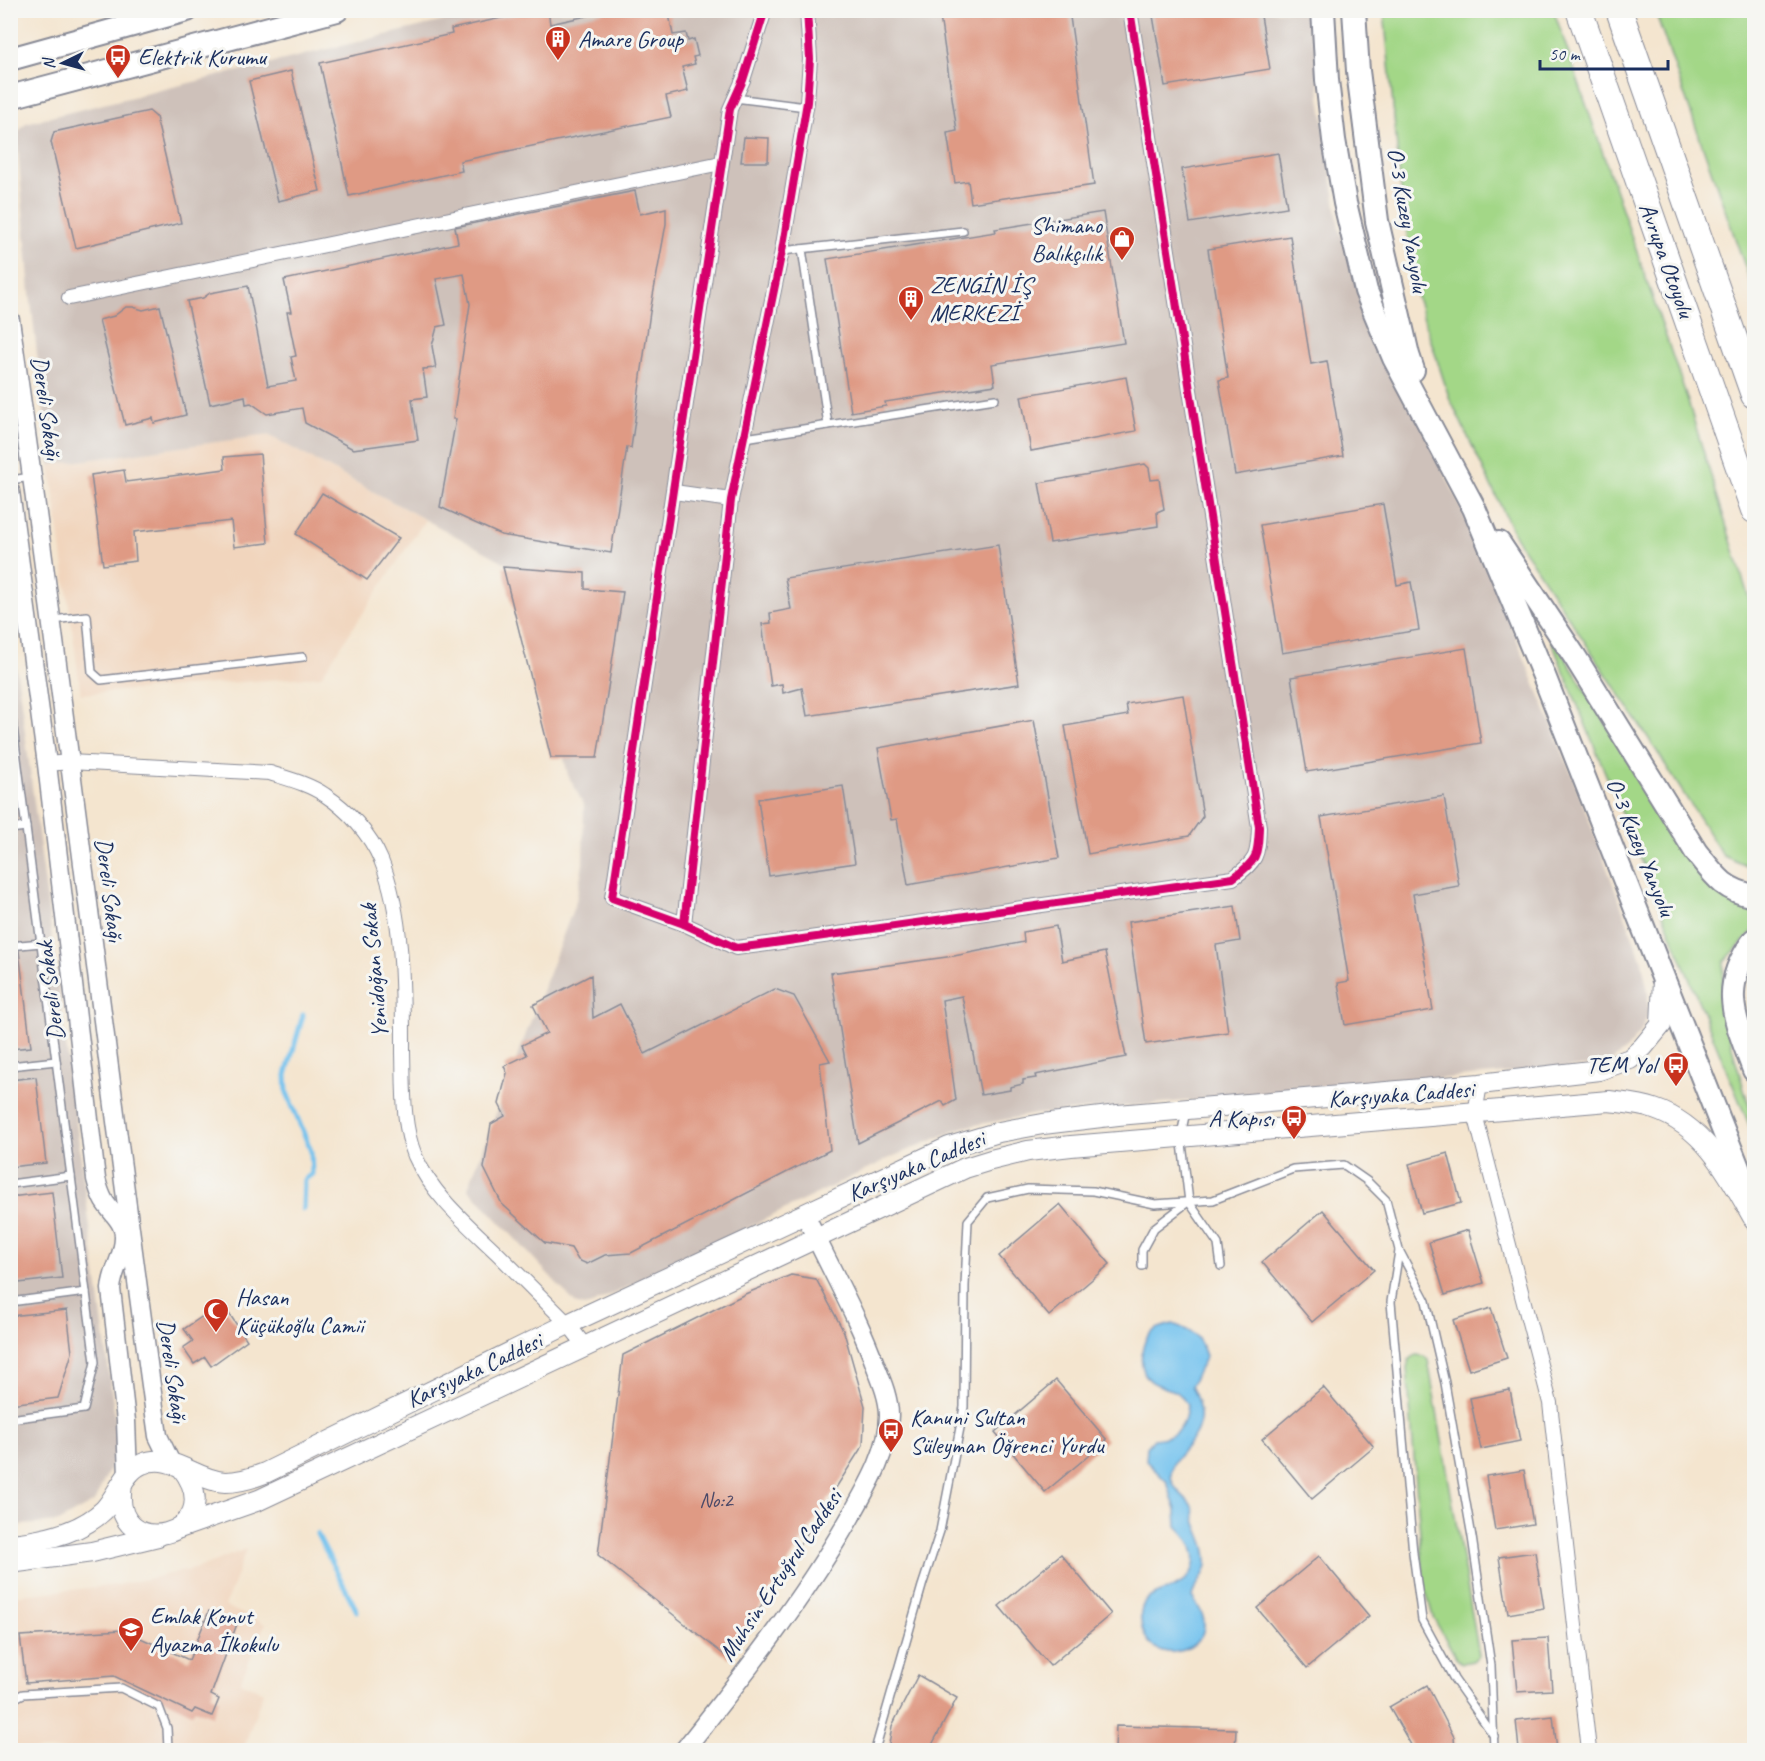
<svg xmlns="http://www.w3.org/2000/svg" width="1765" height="1761" font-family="Caveat,sans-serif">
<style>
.built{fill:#f1d5bd}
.industrial{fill:#cec1ba}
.green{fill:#a3d787;stroke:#5f8372;stroke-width:1.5}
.water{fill:#73c2ee;stroke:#4778a6;stroke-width:1.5}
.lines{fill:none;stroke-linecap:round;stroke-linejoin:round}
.stream{stroke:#73c2ee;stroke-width:5}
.building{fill:#df9a84}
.service-casing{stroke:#888a96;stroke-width:10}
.minor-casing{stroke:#888a96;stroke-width:16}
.tertiary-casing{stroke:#888a96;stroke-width:21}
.secondary-casing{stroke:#888a96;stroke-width:22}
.primary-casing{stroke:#888a96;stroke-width:26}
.motorway-casing{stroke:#888a96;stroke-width:28}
.service{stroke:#fff;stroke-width:7}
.minor{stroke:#fff;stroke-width:14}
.tertiary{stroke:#fff;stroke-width:18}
.secondary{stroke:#fff;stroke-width:20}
.primary{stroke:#fff;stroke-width:22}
.motorway{stroke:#fff;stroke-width:26}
.cycleway-casing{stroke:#f6f6f2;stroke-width:11}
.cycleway{stroke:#d6006c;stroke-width:8}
.labels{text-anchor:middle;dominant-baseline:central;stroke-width:6;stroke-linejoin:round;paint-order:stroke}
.number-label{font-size:21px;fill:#4c4a68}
.poi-label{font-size:24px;fill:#1b2f5e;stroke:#f6f6f2;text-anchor:start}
.street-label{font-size:24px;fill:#1b2f5e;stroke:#f6f6f2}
</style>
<rect width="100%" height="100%" fill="#f6f6f2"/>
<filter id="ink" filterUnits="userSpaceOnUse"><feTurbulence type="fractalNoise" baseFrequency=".0167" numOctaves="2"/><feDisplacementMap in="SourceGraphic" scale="12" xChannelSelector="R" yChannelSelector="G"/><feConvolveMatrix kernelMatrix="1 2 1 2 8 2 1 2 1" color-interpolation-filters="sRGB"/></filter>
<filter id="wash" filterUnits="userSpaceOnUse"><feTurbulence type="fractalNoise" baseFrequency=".008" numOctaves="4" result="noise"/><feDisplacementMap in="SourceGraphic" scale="24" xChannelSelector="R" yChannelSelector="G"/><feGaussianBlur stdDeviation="1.35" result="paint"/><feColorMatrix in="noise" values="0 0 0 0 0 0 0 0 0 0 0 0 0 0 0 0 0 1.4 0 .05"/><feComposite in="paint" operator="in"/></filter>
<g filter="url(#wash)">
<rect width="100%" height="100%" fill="#f4e5cf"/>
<!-- built -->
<g class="built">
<polygon points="268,435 425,520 321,676 81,694 50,465"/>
<polygon points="246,1549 225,1606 265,1624 240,1682 263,1692 243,1750 13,1750 10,1704 10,1596 118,1585 198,1568"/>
</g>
<!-- industrial -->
<g class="industrial">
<polygon points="484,11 1313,11 1320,97 1339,229 1365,301 1482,554 1573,778 1642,961 1648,993 1648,1014 1640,1033 1627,1049 1608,1064 1036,1114 964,1127 894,1156 588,1306 577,1305 468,1188 576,901 583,864 584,805 568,775 519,570 268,435 50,465 30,293 18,149 18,132 26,123"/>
<polygon points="10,619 118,1441 110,1468 94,1502 58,1522 11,1526"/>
</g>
<!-- green -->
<g class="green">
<polygon points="1384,11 1554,11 1685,392 1754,615 1754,869 1723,856 1651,742 1516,538 1449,397 1415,291 1401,191"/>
<polygon points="1655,11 1754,11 1754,292"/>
<polygon points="1544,623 1700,877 1732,901 1754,908 1754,930 1724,962 1722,1002 1735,1059 1754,1122 1754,1137"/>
<polygon points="1416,1355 1424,1356 1428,1360 1479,1655 1473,1661 1462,1663 1457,1659 1433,1617 1424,1584 1407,1368 1409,1360"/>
</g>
<!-- water -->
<path class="water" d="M 1173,1324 C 1194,1332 1199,1335 1206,1356 L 1191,1386 C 1206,1415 1203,1428 1182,1452 C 1176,1459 1172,1463 1171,1472 C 1170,1489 1184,1494 1192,1506 C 1195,1510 1194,1516 1195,1520 C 1200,1536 1208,1547 1207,1564 C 1207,1575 1194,1585 1192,1597 C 1196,1603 1201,1609 1203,1617 C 1213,1654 1145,1671 1141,1621 C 1138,1591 1163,1595 1180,1584 C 1204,1568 1195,1543 1177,1526 L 1176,1510 L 1167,1482 L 1146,1461 L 1147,1447 L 1154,1439 C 1177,1437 1186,1428 1187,1404 C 1184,1401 1182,1396 1178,1393 C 1171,1389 1164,1388 1156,1384 C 1141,1378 1139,1358 1144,1344 C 1148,1330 1160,1327 1173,1324 Z"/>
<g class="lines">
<!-- stream -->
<g class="stream">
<polyline points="303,1209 304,1180 312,1174 311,1151 287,1093 286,1075 303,1015"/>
<polyline points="317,1534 357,1611"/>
</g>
</g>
<g id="blocks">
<!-- building -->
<g class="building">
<polygon points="538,10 548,10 550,24 614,10 660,10 661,16 669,14 673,35 686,33 688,41 694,39 698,56 693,57 695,64 682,67 688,91 666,96 671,117 460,161 462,171 349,196 320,63 452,34 451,29"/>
<polygon points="939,10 1069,10 1094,185 971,203 968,181 955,183 947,133 957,131"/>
<polygon points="1152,10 1260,10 1270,69 1165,86"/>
<polygon points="291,71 320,191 278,201 249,81"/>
<polygon points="149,111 156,117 181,223 76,248 51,142 54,132"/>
<polygon points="744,137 769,138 768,162 741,162"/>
<polygon points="1278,153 1287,207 1190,223 1182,169"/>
<polygon points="635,191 640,214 666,208 666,224 650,312 631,448 627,447 611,553 501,535 440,507 456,419 453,419 470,304 464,274 436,279 446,325 437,327 432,346 436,368 423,369 427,397 412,399 418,440 353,449 305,423 302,408 267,414 251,403 246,404 245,396 210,404 187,301 203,298 210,293 248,286 268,386 296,381 291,357 296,356 287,312 291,312 284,280 458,243 455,227"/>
<polygon points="1103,212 1124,343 992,364 995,385 885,402 886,406 851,412 827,259 996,232 995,229"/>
<polygon points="1290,236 1311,364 1327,361 1343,456 1235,475 1219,380 1228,378 1208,249"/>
<polygon points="160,306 186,415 154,423 153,418 125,425 99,320 114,316 126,307 133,307 143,310"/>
<polygon points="1126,377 1136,431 1031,451 1021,396"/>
<polygon points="260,454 268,543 234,547 231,521 134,532 136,561 103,565 91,475 124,470 126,482 225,469 224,457"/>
<polygon points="1145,464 1149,468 1151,480 1159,479 1164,509 1157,512 1158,526 1050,543 1039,483"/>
<polygon points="322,493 399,538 367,580 296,534"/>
<polygon points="1383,504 1397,585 1411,582 1419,630 1282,653 1260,525"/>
<polygon points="998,545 1019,684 807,716 802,688 783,693 782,684 771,686 762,624 771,623 770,613 791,609 785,578"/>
<polygon points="503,567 585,573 585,589 623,592 597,758 551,758"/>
<polygon points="1466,648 1481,743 1307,772 1291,677"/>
<polygon points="1183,695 1203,816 1189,836 1088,854 1065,726 1128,715 1126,704"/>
<polygon points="1034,720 1059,858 908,885 897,819 891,820 878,748"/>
<polygon points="843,786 855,863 769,876 758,799"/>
<polygon points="1444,796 1459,886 1413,894 1433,1010 1345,1025 1338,983 1349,981 1321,817"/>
<polygon points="1235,906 1240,941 1216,945 1228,1032 1146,1044 1128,922"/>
<polygon points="1056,926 1062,961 1105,952 1126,1057 1035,1075 1036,1078 1023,1080 1023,1084 1010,1087 1010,1090 981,1095 962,996 942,1000 956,1100 945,1106 942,1101 858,1143 831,973 954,956 1024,942 1023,932"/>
<polygon points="19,951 31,1047 10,1049 10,952"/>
<polygon points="591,975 593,1018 620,1004 645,1054 775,989 794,996 830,1061 820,1063 830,1150 631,1253 605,1255 587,1264 578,1260 571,1248 545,1243 502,1204 484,1168 491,1124 505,1116 499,1104 507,1073 504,1066 527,1055 522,1045 547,1033 533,1005"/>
<polygon points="36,1077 46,1163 10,1167 10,1080"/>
<polygon points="1448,1153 1461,1203 1422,1213 1409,1164"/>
<polygon points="52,1192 62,1278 10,1284 10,1197"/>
<polygon points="1060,1204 1110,1264 1049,1316 999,1256"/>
<polygon points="1323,1210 1374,1270 1312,1322 1262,1262"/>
<polygon points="1468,1230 1484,1283 1445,1295 1429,1242"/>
<polygon points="791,1275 816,1279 844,1332 865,1406 863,1445 728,1658 598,1555 623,1355 745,1294"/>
<polygon points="222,1303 247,1340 211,1366 205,1357 194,1364 183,1348 193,1341 184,1329"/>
<polygon points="1491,1308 1507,1358 1469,1370 1453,1320"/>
<polygon points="67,1310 72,1353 58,1398 10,1404 10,1316"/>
<polygon points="1056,1380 1107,1440 1045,1492 995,1432"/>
<polygon points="1323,1387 1374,1447 1312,1499 1262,1439"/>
<polygon points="1510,1390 1520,1441 1481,1449 1470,1398"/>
<polygon points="1524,1470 1533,1524 1495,1530 1486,1476"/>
<polygon points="1535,1552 1544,1608 1508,1614 1499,1557"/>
<polygon points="1061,1554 1111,1614 1050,1666 999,1606"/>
<polygon points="1319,1556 1369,1616 1307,1668 1257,1608"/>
<polygon points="209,1611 237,1624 211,1695 219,1699 212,1716 195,1709 192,1713 114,1676 26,1683 20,1636 123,1630 189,1660"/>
<polygon points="1548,1638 1552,1690 1517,1692 1512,1640"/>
<polygon points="918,1675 957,1698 933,1743 932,1750 888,1750 892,1726"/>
<polygon points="1427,1685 1454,1737 1455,1750 1414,1750 1389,1707"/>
<polygon points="1553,1716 1557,1750 1519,1750 1516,1720"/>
<polygon points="1116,1726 1236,1729 1235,1750 1115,1750"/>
</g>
</g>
</g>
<g filter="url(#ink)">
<use href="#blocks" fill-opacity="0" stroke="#888a96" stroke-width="1.5"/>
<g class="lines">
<defs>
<g id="service">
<polyline points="735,98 806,107"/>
<polyline points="802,249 828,425"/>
<polyline points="782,251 963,231"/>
<polyline points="745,438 995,399"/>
<polyline points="10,480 32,477"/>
<polyline points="53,620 87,616 92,672 101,680 303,657"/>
<polyline points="10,704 95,1362 84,1409 10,1419"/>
<polyline points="10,829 26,827"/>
<polyline points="10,946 41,943"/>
<polyline points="10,1066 56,1061"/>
<polyline points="1186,1111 1181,1135 1189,1202 1218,1244 1221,1266"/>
<polyline points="10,1184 71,1176"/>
<polyline points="1399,1251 1391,1302 1413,1553 1422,1620 1454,1679 1494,1736"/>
<polyline points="1142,1266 1142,1250 1154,1228 1188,1202"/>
<polyline points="10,1302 86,1292"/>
<polyline points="10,1704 13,1699 23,1694 121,1688 159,1707 167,1728 168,1748"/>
<polyline points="875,1750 922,1586 940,1531 964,1407 965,1286 968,1221 987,1198 1028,1189 1093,1191 1155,1204 1213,1200 1293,1169 1344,1165 1367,1181 1386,1200 1399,1250 1426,1301 1445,1383 1472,1537 1491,1666 1494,1750"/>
</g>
<g id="minor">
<polyline points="765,10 743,80 730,109 612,898 684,924 731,500 782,251 807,102 810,59 807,10"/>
<polyline points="69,298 721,163"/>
<polyline points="674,492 731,500"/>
<path d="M 47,764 L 70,762 L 270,773 C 289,779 309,784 325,795 C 348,810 370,834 381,860 C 404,916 403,993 403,1053 C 404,1087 402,1124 415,1156 C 432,1195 468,1225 497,1253 C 521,1277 544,1300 568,1324 L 585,1346"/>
<path d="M 684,924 L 736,948 L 760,945 L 1233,878 C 1257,861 1258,856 1259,827 L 1130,10"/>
<polyline points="1480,1084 1475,1114 1550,1403 1589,1750"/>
</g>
<g id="tertiary">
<path d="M 10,320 C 64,691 106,1064 158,1436 L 171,1463"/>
<path d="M 10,491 L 47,764 L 96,1179 C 98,1187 100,1194 104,1201 C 112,1214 125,1222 124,1238 C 124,1256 112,1271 111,1289 L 126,1421 L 128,1476"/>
<path d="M 684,1750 C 742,1677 801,1602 848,1521 C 866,1489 889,1453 889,1415 C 889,1399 882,1382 876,1367 C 857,1314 828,1265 805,1214"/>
</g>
<g id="secondary">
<path d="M 122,1485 C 108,1567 234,1537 182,1468"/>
<path d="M 179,1528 L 259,1500 L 965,1168 L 991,1160 L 1028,1151 L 1071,1146 L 1609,1101 C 1624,1103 1640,1104 1654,1109 C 1705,1126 1730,1176 1754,1219"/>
<path d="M 10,1544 C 43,1541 80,1533 104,1510 C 117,1497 124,1471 142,1464 C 171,1451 196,1481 225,1482 C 239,1482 252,1478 265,1473 L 568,1324 L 949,1147 L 999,1132 L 1043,1124 L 1118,1115 L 1480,1084 L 1599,1070 L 1630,1059 L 1643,1047 L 1661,1025 L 1663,980"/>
<polyline points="10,1563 92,1552 158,1536"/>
</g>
<g id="primary">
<polyline points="1323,10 1327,80 1334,140 1345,203 1366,291 1394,358 1474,508 1544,676 1754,1208"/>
<polyline points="1354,10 1358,71 1377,221 1408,355 1413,370"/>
<polyline points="10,59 187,10"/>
<polyline points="10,97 337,10"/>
<path d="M 1499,543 L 1575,657 L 1696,852 C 1715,876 1723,890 1754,896"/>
<path d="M 1754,940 C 1718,988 1735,1019 1754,1070"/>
</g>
<g id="motorway">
<polyline points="1579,10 1754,510"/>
<polyline points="1619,10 1754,395"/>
</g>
</defs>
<!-- service casing -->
<use href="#service" class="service-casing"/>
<!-- minor casing -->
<use href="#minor" class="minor-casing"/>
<!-- tertiary casing -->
<use href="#tertiary" class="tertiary-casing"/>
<!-- secondary casing -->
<use href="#secondary" class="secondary-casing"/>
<!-- primary casing -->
<use href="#primary" class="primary-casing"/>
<!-- motorway casing -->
<use href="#motorway" class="motorway-casing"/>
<!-- service -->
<use href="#service" class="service"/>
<!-- minor -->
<use href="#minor" class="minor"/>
<!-- tertiary -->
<use href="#tertiary" class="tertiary"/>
<!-- secondary -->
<use href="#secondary" class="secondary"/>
<!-- primary -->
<use href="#primary" class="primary"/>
<!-- motorway -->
<use href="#motorway" class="motorway"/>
<defs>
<g id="cycleway">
<polyline points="765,10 743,80 730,109 612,898 684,924 731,500 782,251 807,102 810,59 807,10"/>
<path d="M 684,924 L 736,948 L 760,945 L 1233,878 C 1257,861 1258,856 1259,827 L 1130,10"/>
</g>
</defs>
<!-- cycleway casing -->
<use href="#cycleway" class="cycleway-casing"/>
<!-- cycleway -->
<use href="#cycleway" class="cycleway"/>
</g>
</g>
<!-- icons -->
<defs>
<symbol id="building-pin" viewBox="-11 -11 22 30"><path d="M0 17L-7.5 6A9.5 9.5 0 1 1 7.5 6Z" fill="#c8321e" stroke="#f6f6f2"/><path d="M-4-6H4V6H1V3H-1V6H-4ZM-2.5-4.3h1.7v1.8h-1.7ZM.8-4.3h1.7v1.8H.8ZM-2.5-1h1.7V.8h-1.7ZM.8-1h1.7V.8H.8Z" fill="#fff"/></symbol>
<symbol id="bus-pin" viewBox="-11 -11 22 30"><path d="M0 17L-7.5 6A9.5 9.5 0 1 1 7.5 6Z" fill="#c8321e" stroke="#f6f6f2"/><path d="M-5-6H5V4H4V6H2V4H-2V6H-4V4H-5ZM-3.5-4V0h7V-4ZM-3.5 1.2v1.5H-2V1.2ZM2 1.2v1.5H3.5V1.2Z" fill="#fff"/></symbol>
<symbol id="shop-pin" viewBox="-11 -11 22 30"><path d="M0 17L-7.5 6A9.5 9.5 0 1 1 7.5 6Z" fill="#c8321e" stroke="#f6f6f2"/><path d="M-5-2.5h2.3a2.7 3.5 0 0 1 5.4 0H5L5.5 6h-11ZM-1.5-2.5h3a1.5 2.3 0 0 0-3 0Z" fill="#fff"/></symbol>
<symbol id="mosque-pin" viewBox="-11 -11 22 30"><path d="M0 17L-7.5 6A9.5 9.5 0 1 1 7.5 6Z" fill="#c8321e" stroke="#f6f6f2"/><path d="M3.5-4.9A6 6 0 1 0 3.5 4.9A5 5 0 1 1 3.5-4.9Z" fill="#fff"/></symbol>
<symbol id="school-pin" viewBox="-11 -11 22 30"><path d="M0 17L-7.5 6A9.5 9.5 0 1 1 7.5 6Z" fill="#c8321e" stroke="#f6f6f2"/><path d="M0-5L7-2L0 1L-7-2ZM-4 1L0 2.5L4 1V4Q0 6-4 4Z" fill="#fff"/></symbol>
</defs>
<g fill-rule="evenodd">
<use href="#building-pin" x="543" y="24" width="30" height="40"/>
<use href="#bus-pin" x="103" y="42" width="30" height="40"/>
<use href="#shop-pin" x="1107" y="224" width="30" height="40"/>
<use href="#building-pin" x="896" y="284" width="30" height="40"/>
<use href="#bus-pin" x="1661" y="1050" width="30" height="40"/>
<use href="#bus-pin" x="1279" y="1103" width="30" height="40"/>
<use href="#mosque-pin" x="201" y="1296" width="30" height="40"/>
<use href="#bus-pin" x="876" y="1416" width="30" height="40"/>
<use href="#school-pin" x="116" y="1615" width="30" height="40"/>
</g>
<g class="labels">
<!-- number labels -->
<g class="number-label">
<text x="716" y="1500">No:2</text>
</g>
<!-- poi labels -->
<g class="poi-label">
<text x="578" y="39">Amare Group</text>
<text x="138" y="57">Elektrik Kurumu</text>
<text x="1102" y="225" text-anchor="end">Shimano<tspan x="1102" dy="28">Balıkçılık</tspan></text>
<text x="930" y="285">ZENGİN İŞ<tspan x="930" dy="28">MERKEZİ</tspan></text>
<text x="1656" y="1065" text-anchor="end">TEM Yol</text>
<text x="1274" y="1118" text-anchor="end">A Kapısı</text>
<text x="236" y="1297">Hasan<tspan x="236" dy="28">Küçükoğlu Camii</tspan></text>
<text x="910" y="1417">Kanuni Sultan<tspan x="910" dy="28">Süleyman Öğrenci Yurdu</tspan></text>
<text x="150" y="1616">Emlak Konut<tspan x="150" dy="28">Ayazma İlkokulu</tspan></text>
</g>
<!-- street labels -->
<g class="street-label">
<text transform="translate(1408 220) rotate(80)">O-3 Kuzey Yanyolu</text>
<text transform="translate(1667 260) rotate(70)">Avrupa Otoyolu</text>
<text transform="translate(47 408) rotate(82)">Dereli Sokağı</text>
<text transform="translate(1641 847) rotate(68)">O-3 Kuzey Yanyolu</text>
<text transform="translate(110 890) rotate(83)">Dereli Sokağı</text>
<text transform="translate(374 971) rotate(-95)">Yenidoğan Sokak</text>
<text transform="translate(50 991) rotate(-97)">Dereli Sokak</text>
<text transform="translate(1401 1094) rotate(-4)">Karşıyaka Caddesi</text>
<text transform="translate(916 1166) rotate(-23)">Karşıyaka Caddesi</text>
<text transform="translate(474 1370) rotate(-25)">Karşıyaka Caddesi</text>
<text transform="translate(173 1371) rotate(82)">Dereli Sokağı</text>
<text transform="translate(780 1575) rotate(-56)">Muhsin Ertuğrul Caddesi</text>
</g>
</g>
<!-- margin -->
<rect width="1765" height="1761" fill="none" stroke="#f6f6f2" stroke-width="36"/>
<!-- north arrow -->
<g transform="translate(63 63) rotate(265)" stroke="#f6f6f2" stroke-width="4.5" paint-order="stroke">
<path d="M0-4.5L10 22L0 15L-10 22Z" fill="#1b2f5e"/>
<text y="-9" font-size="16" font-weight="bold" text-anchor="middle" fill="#1b2f5e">N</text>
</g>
<!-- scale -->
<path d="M1540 60v9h128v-9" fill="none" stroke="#1b2f5e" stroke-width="3"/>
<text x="1549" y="60" font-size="18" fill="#1b2f5e" stroke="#f6f6f2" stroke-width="4.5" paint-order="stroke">50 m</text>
</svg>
